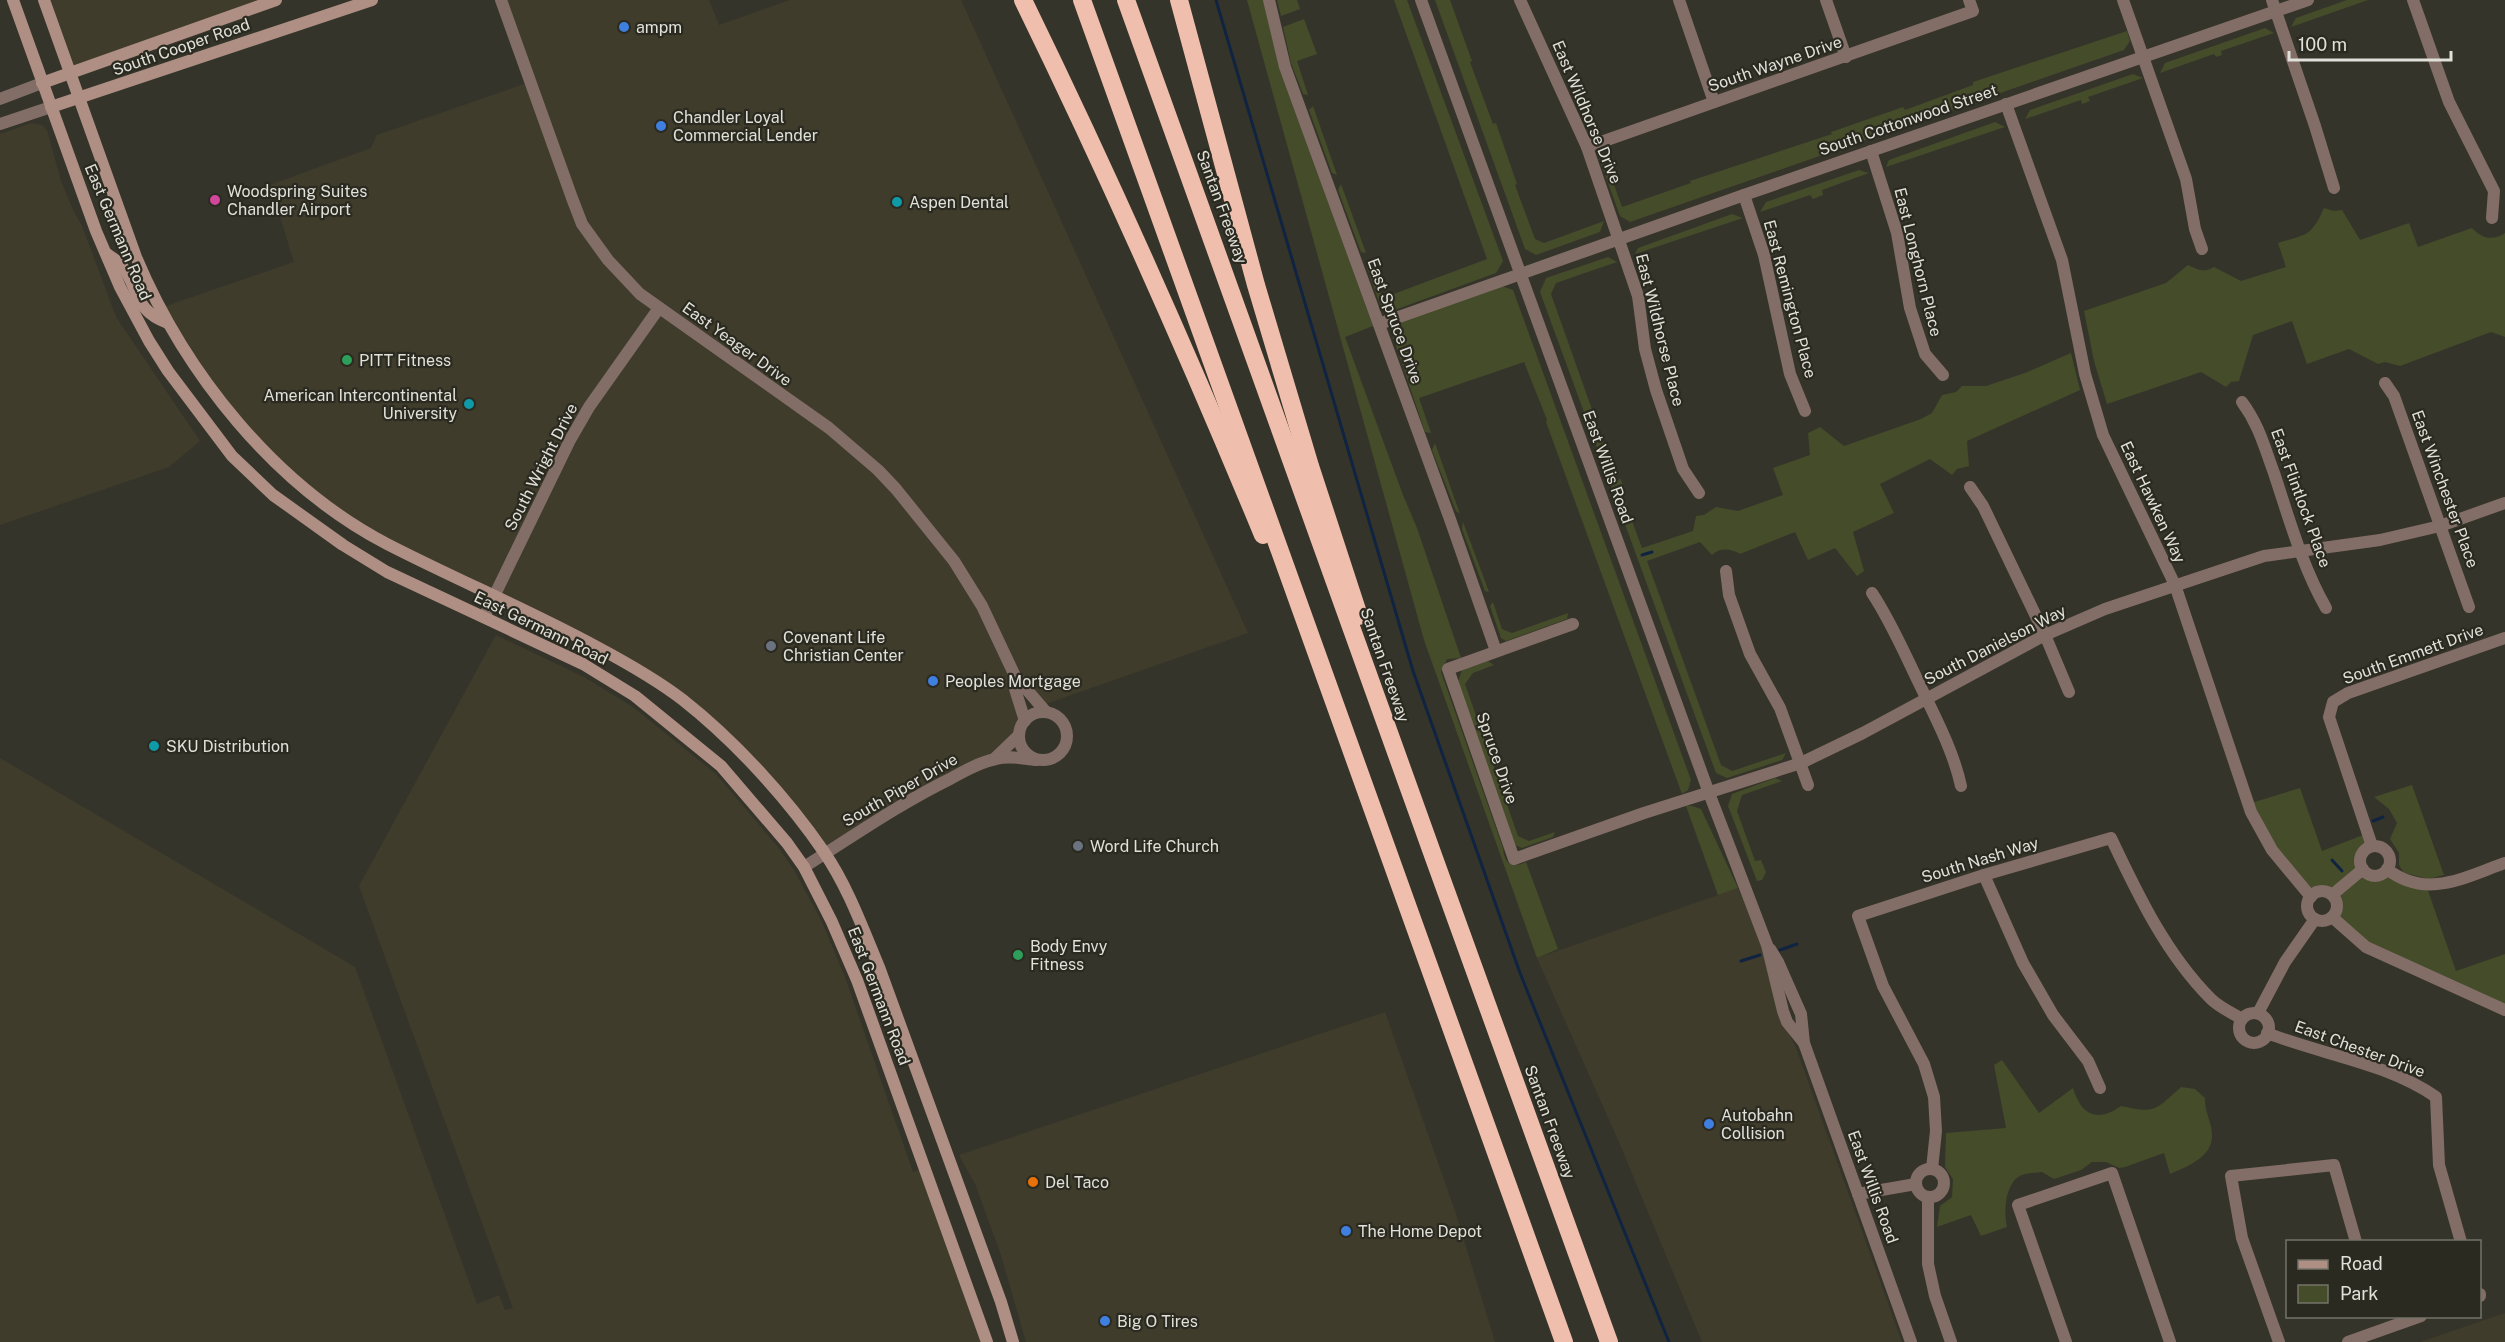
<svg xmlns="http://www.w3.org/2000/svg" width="2505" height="1342" font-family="'Public Sans',sans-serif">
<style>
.built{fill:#3f3c2c}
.green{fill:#454c2a}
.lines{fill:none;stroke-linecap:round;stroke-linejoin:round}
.stream{stroke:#102442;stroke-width:3}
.minor{stroke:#826e67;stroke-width:12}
.tertiary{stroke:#826e67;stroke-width:12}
.secondary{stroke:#af8f84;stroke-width:12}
.motorway{stroke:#f0bead;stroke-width:18}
.shop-dot{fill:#3f7fe0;stroke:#2b2a20;stroke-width:2}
.hotel-dot{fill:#d1479c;stroke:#2b2a20;stroke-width:2}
.culture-dot{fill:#0f9aa8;stroke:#2b2a20;stroke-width:2}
.leisure-dot{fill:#2e9e5b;stroke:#2b2a20;stroke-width:2}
.worship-dot{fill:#6b7280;stroke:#2b2a20;stroke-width:2}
.food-dot{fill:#e8710a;stroke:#2b2a20;stroke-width:2}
.labels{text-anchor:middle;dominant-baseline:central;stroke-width:4.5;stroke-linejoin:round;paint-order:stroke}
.poi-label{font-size:16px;fill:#e1e0d9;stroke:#2b2a20;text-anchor:start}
.street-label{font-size:16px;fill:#e1e0d9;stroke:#2b2a20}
</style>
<rect width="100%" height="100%" fill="#35342a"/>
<!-- built -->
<g class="built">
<polygon points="44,0 276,0 70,73"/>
<polygon points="501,0 709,0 719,25 790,0 961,0 1248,633 1040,706 1015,677 1025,721 1019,735 1013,742 825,854 795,814 675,695 349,520 260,447 160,308 294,262 270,185 371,148 377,135 530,82"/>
<polygon points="31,123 42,125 47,130 61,181 74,212 82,226 116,317 200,441 169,467 0,525 0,134"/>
<polygon points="496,635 584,677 633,707 716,774 778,847 794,870 822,922 845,977 913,1172 925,1168 987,1342 0,1342 0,758 355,967 477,1304 499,1295 505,1310 513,1308 359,886"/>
<polygon points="1738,888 1757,931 1784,1024 1796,1048 1902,1342 1702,1342 1619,1142 1537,958"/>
<polygon points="1385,1012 1456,1214 1495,1342 1026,1342 1000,1252 975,1184 959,1155"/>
<polygon points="2505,1312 2505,1342 2420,1342 2505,1313"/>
</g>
<!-- green -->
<g class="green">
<path d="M 1247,0 L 1263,0 L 1280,70 L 1373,326 L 1345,337 L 1403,495 L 1417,528 L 1461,658 L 1447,659 L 1441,672 L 1503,848 C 1504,863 1512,869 1526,862 L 1558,949 L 1537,958 L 1424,640 Z"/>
<polygon points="1277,0 1297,0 1300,9 1281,16"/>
<polygon points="1394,0 1407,0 1503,261 1496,273 1389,312 1381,307 1367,268 1371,263 1383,298 1487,259"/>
<polygon points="1435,0 1450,0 1472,61 1470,62 1493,124 1496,123 1517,184 1515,185 1535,239 1544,243 1604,221 1600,232 1536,255 1525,249"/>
<polygon points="2347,0 2368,0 2291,27 2296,18"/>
<polygon points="1304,19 1317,54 1297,61 1308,95 1303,94 1291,63 1283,27"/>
<polygon points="2265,28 2274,33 2221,51 2222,55 2216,57 2214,54 2160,73 2165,63"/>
<polygon points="2127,31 2130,41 2124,50 1630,222 1620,216 1599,158 1602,151 1622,207 1691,183 1690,181 1832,134 1831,132 1903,107 1905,110 1973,85 1973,82"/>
<polygon points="2133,74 2143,78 2088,97 2090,101 2082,104 2081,100 2025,119 2030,110"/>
<polygon points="1313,106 1337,175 1332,173 1309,110"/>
<polygon points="1995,122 2005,127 1886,167 1889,160"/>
<polygon points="1859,170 1869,173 1822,190 1823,195 1813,199 1810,195 1760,212 1766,202"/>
<polygon points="1341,184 1366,253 1361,252 1338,190"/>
<path d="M 2324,208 L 2334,211 L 2342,210 L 2360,240 L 2409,223 L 2418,247 L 2472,228 C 2482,239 2493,241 2505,233 L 2505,337 L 2491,332 L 2400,366 L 2385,362 L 2378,364 L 2349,349 L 2307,364 L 2292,321 L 2253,335 L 2239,381 L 2231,382 L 2226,387 L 2201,372 L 2107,404 L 2094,361 L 2084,311 L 2166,283 L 2188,265 C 2198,270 2204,273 2214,267 L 2241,281 L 2286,267 L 2278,243 C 2307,234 2311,237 2324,208 Z"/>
<polygon points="1732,214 1743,218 1635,254 1638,248"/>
<path d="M 1608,257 L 1617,262 L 1556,283 L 1551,294 L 1617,480 L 1621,479 L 1623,486 L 1620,488 L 1642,548 L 1693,531 L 1696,516 L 1704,515 L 1716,507 L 1738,511 L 1783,495 L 1773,468 L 1810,455 L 1808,433 L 1820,427 L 1844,446 L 1921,419 L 1932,413 L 1942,395 L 1956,392 L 1962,386 L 1986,386 L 2025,373 L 2071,353 L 2080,390 L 1967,441 L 1969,466 L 1957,469 L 1952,475 L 1930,459 L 1880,484 L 1894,513 L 1853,532 L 1864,571 L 1857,576 L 1835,548 L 1808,560 L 1795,532 L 1740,554 C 1731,549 1720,547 1712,555 L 1700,542 L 1647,561 L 1721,765 L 1732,771 L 1786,753 L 1782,760 L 1727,778 L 1716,773 L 1540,292 L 1546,278 Z"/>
<polygon points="1502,286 1513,290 1691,780 1688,790 1682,794 1546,422 1547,420 1524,362 1419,398 1431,433 1425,432 1391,331 1394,324"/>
<polygon points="1435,443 1460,514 1456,511 1432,450"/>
<polygon points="1463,522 1489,592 1485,591 1462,529"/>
<polygon points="1493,602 1502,629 1512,633 1568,613 1567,619 1506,641 1501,638 1490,606"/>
<polygon points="1488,661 1494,665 1473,673 1465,684 1518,836 1529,841 1555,832 1553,837 1522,848 1515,845 1458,682 1462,670"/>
<polygon points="1775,778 1782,781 1742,795 1737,811 1755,861 1761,860 1766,872 1762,880 1757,881 1728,806 1732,794"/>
<polygon points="2412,785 2444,875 2429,879 2404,873 2399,865 2399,853 2390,839 2397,823 2389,809 2374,797"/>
<polygon points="2300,788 2322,851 2368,833 2368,848 2361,860 2366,872 2375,875 2384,873 2426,885 2456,971 2505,954 2505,1010 2366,947 2335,913 2337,904 2328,893 2315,894 2301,886 2248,804"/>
<polygon points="1686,806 1692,806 1701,809 1738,888 1718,895"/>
<path d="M 2002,1060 L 2039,1113 L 2073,1088 C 2081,1115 2097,1123 2121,1106 C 2156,1114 2155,1110 2181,1087 L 2195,1089 L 2205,1098 C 2204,1111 2212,1122 2212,1135 C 2213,1157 2186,1167 2170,1174 L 2164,1153 L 2125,1167 L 2119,1168 L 2106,1162 L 2092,1162 L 2081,1170 L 2054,1179 L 2042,1172 C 2034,1173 2024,1173 2018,1177 C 2004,1188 2004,1213 2007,1227 L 1981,1236 L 1971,1215 L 1937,1227 L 1940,1206 L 1952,1197 L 1953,1179 L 1945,1167 L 1946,1133 L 2006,1128 L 1994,1065 Z"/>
</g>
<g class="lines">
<!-- stream -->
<g class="stream">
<polyline points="1216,0 1413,671 1520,973 1669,1342"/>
<polyline points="1642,555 1652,552"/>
<polyline points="2373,821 2383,817"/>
<polyline points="2332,860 2342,871"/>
<polyline points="1780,950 1797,944"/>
<polyline points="1741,961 1760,955"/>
</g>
<!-- minor -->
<g class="minor">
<polyline points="501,0 572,198 582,224 608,260 640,294 829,428 878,470 896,489 954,561 982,606 1015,676 1015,689 1025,721"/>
<polyline points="1269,0 1285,67 1451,522 1496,651"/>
<polyline points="1520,0 1587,147 1638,296 1645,349 1656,390 1683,469 1699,493"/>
<polyline points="1679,0 1714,102"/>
<polyline points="1826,0 1846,57"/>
<polyline points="2123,0 2186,179 2195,229 2202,249"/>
<polyline points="2272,0 2315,126 2334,188"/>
<polyline points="2413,0 2449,102 2494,191 2492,218"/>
<polyline points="2006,104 2062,260 2085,374 2103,435 2175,585 2251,812 2272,850 2311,897"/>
<polyline points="1587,147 1973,11 1969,0"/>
<polyline points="1871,151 1897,233 1910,308 1925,354 1943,375"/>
<polyline points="1744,195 1764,255 1790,374 1805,411"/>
<polyline points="1379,324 1744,195 2308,0"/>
<polyline points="2385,383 2394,396 2469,607"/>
<path d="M 2242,402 C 2259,425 2264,446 2274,473 C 2289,518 2302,566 2326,608"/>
<polyline points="1970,487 1983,506 2045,635 2069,692"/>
<polyline points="1726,571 1729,595 1750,654 1780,708 1808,785"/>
<path d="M 1872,593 C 1890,620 1903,650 1917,679 C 1933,713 1953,749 1961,786"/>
<polyline points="484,617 570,440 589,407 659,308"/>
<polyline points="1573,624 1448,669 1514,859 1644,813 1801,763 1863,733 2045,635 2105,609 2264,556 2380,540 2440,526 2505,503"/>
<polyline points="1015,676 1046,712"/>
<circle cx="1043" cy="736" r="24"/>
<polyline points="994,759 1019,735"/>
<polyline points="2372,846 2329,717 2333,702 2348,693 2505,638"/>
<circle cx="2375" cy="861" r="15"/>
<path d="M 804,867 C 852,837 899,804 950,779 C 964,771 980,762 996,759 C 1011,755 1023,759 1037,760"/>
<path d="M 2387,869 C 2426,900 2465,877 2505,863"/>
<polyline points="1984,875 2023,963 2053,1015 2088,1061 2100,1088"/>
<circle cx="2322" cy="906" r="15"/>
<polyline points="2332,895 2363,869"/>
<polyline points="2332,917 2366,947 2505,1010"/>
<polyline points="2258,1013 2285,962 2315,919"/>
<circle cx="2254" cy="1028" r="15"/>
<path d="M 2267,1033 C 2323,1055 2387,1063 2436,1097 L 2439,1165 L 2461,1242"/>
<path d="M 1932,1169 L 1936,1131 L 1934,1097 L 1924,1064 L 1883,986 L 1858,916 L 1984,875 L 2111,838 C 2138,895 2166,954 2211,999 C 2219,1007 2232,1013 2242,1019"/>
<circle cx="1930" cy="1183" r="14"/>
<polyline points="1858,1194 1916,1184"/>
<polyline points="1928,1197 1928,1264 1935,1296 1951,1342"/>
<polyline points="2480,1294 2480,1296"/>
<polyline points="2066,1342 2018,1205 2112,1173 2170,1342"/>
<polyline points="2279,1342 2242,1238 2231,1176 2334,1165 2356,1242"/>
<polyline points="2348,1342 2421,1316"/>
</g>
<!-- tertiary -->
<g class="tertiary">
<polyline points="1421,0 1709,793 1767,945 1783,1011 1787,1022 1804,1043"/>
<polyline points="0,99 42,83"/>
<polyline points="0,124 51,107"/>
<polyline points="1770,949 1778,962 1801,1014 1804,1043 1911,1342"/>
</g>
<!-- secondary -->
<g class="secondary">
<polyline points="13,0 96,231 120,287 149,341 168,371 232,456 273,495 343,545 387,572 583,664 635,696 721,766 787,843 804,867 832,922 857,980 987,1342"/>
<path d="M 44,0 L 136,257 C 185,373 274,485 387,544 C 457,580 529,610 597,647 C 627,663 657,680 683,700 C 735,741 787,798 824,852 C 848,887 863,929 879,967 L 1001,1302 L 1013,1342"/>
<polyline points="42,83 276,0"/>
<polyline points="51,107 372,0"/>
<path d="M 107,254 C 112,258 118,261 122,266 C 140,290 134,311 168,323"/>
</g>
<!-- motorway -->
<g class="motorway">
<path d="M 1023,0 C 1109,176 1188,354 1263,535"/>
<polyline points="1082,0 1564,1342"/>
<path d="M 1126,0 C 1286,448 1447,895 1609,1342"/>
<polyline points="1179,0 1256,285 1310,466 1359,616"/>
</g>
</g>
<!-- markers -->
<g class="shop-dot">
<circle cx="624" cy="27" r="6"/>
<circle cx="661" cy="126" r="6"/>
<circle cx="933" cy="681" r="6"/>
<circle cx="1709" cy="1124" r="6"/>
<circle cx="1346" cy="1231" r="6"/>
<circle cx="1105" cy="1321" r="6"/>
</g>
<circle class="hotel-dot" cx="215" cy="200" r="6"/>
<g class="culture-dot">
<circle cx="897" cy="202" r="6"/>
<circle cx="469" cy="404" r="6"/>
<circle cx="154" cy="746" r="6"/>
</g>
<g class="leisure-dot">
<circle cx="347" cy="360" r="6"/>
<circle cx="1018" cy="955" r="6"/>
</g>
<g class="worship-dot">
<circle cx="771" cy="646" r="6"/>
<circle cx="1078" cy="846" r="6"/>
</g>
<circle class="food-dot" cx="1033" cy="1182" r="6"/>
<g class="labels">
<!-- poi labels -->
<g class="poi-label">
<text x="636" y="27">ampm</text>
<text x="673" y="117">Chandler Loyal<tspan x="673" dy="18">Commercial Lender</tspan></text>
<text x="227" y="191">Woodspring Suites<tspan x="227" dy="18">Chandler Airport</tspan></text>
<text x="909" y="202">Aspen Dental</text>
<text x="359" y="360">PITT Fitness</text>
<text x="457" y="395" text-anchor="end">American Intercontinental<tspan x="457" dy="18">University</tspan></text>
<text x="783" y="637">Covenant Life<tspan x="783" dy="18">Christian Center</tspan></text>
<text x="945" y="681">Peoples Mortgage</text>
<text x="166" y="746">SKU Distribution</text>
<text x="1090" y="846">Word Life Church</text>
<text x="1030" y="946">Body Envy<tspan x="1030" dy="18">Fitness</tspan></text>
<text x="1721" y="1115">Autobahn<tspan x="1721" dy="18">Collision</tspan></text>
<text x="1045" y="1182">Del Taco</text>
<text x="1358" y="1231">The Home Depot</text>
<text x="1117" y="1321">Big O Tires</text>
</g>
<!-- street labels -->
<g class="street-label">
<text transform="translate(181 47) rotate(-19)">South Cooper Road</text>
<text transform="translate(1775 64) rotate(-19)">South Wayne Drive</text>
<text transform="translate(1587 112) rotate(67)">East Wildhorse Drive</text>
<text transform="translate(1908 120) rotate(-19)">South Cottonwood Street</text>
<text transform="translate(1222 207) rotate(70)">Santan Freeway</text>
<text transform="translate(118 232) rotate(67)">East Germann Road</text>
<text transform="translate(1918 262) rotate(76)">East Longhorn Place</text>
<text transform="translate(1790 299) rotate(75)">East Remington Place</text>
<text transform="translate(1395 321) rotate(70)">East Spruce Drive</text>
<text transform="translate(1660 330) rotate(76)">East Wildhorse Place</text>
<text transform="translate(737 344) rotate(36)">East Yeager Drive</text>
<text transform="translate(541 467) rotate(-63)">South Wright Drive</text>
<text transform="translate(1608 467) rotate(70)">East Willis Road</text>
<text transform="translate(2445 489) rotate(70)">East Winchester Place</text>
<text transform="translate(2301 498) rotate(70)">East Flintlock Place</text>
<text transform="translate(2153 502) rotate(65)">East Hawken Way</text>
<text transform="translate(541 628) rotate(26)">East Germann Road</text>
<text transform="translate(1995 645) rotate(-27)">South Danielson Way</text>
<text transform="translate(2413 654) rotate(-20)">South Emmett Drive</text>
<text transform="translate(1385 665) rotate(71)">Santan Freeway</text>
<text transform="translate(1497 758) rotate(71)">Spruce Drive</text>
<text transform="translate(900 790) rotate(-30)">South Piper Drive</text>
<text transform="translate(1980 860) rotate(-17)">South Nash Way</text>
<text transform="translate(879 996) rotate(69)">East Germann Road</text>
<text transform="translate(2360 1049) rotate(20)">East Chester Drive</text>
<text transform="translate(1550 1122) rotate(70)">Santan Freeway</text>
<text transform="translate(1873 1187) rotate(70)">East Willis Road</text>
</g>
</g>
<!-- legend -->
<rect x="2286" y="1240" width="195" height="78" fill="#2b2a20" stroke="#74736a" stroke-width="1.5"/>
<rect x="2298" y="1260" width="30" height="9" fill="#af8f84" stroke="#74736a" stroke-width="1.5"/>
<text x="2340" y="1270" font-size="18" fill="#e1e0d9">Road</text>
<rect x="2298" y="1285" width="30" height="18" fill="#454c2a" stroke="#74736a" stroke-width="1.5"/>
<text x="2340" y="1300" font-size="18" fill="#e1e0d9">Park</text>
<!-- scale -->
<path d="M2289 51v9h162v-9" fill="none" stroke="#e1e0d9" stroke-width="3"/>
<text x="2298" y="51" font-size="18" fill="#e1e0d9" stroke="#2b2a20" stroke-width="4.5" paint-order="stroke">100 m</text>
</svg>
